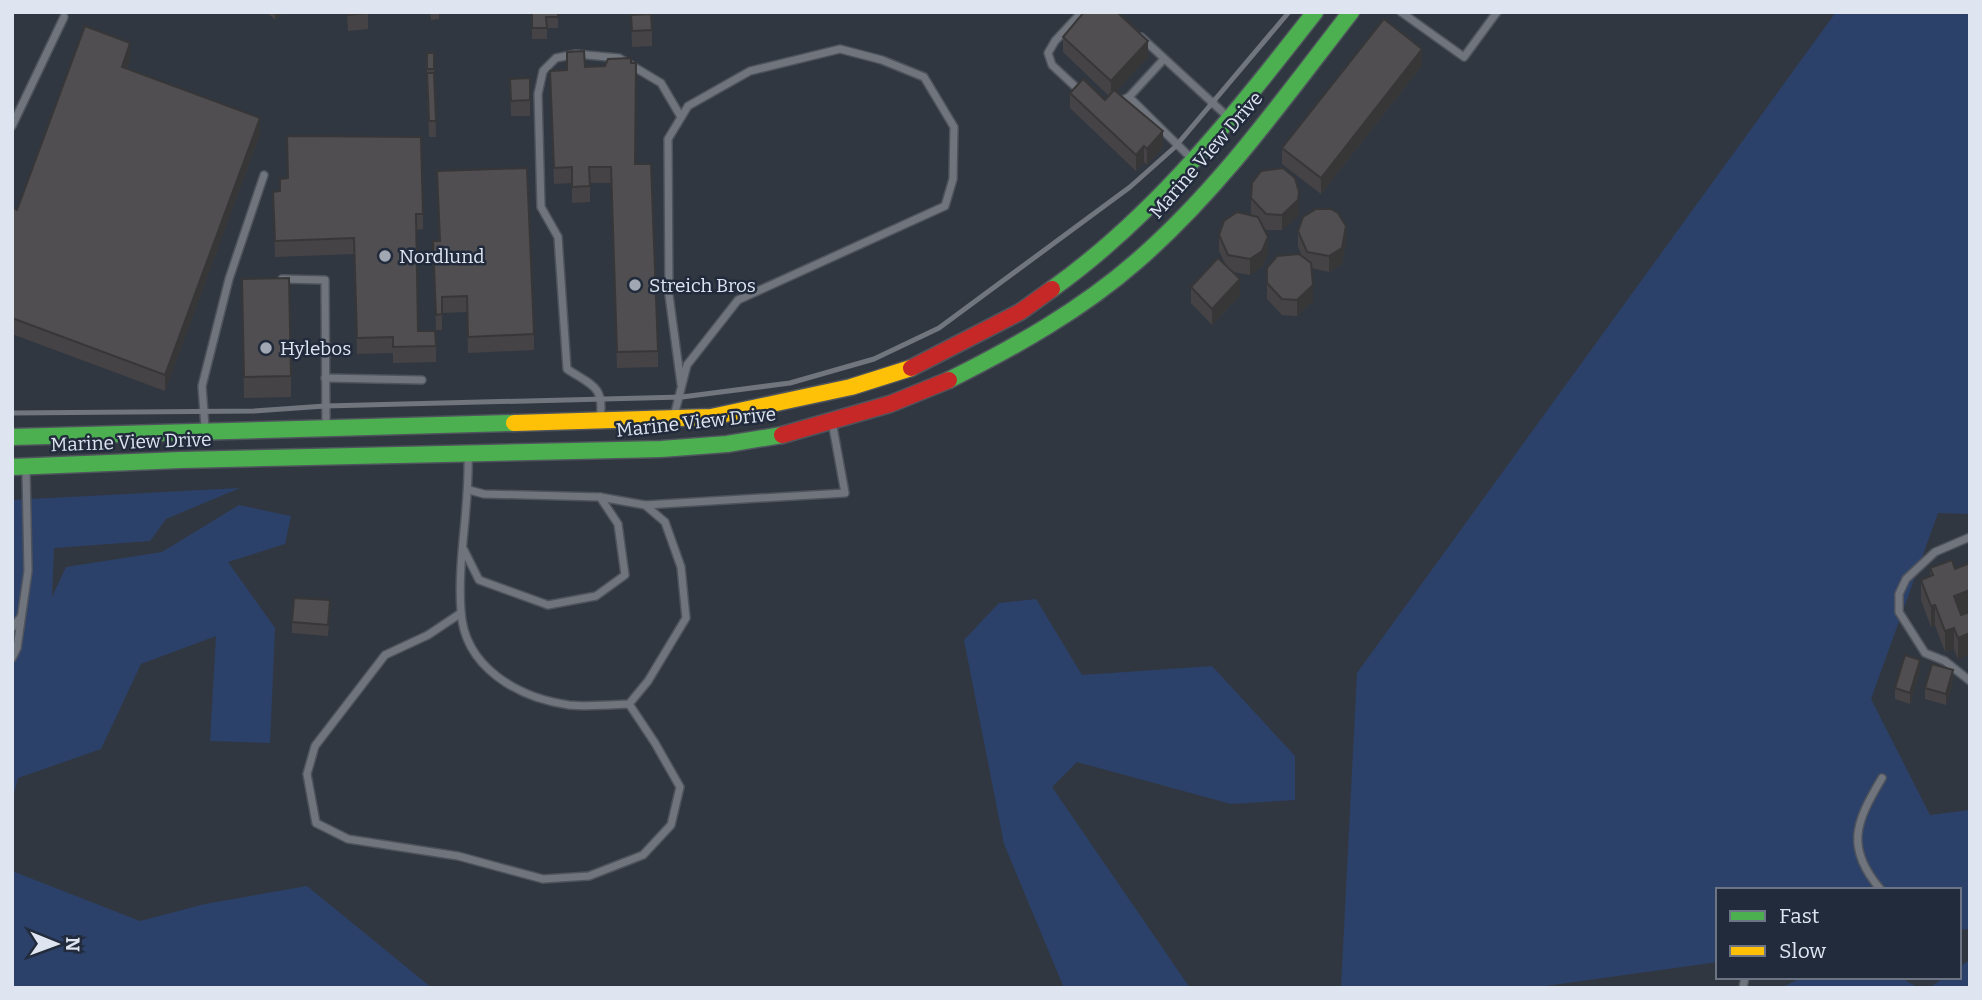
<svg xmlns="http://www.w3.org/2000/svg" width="1982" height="1000" font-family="Bitter,serif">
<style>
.green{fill:#2c4169}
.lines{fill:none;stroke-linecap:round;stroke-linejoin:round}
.lane-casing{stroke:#4e535c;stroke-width:10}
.fast-casing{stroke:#4e535c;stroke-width:19}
.slow-casing{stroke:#4e535c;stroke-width:19}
.jam-casing{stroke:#4e535c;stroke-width:19}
.lane{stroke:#70747c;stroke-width:7}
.fast{stroke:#4caf50;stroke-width:16}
.slow{stroke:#ffc107;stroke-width:16}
.jam{stroke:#c62828;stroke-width:16}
.rail{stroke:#71757d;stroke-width:5}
.wall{fill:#454345}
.shaded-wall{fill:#383738}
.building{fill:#504e50;stroke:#383738;stroke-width:2}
.poi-dot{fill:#a1a8b3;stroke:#212b3c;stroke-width:2.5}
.labels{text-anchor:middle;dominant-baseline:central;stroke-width:5;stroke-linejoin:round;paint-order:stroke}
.street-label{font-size:19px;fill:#dee5f1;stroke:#212b3c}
.poi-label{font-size:19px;fill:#dee5f1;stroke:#212b3c;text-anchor:start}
</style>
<rect width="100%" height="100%" fill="#313741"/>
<!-- green -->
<g class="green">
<polygon points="1836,12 1970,12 1970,514 1938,513 1871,699 1930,815 1970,810 1970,929 1959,930 1959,890 1718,890 1718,962 1531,988 1341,988 1357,673"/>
<polygon points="240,488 166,519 150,541 54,548 52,597 66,567 162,552 239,505 291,516 285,544 228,562 275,628 270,743 210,741 216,636 141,664 101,749 18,778 12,802 12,500"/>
<polygon points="1036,599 1082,675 1212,666 1295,756 1295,800 1231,804 1077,762 1052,787 1190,988 1064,988 1004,844 964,640 999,603"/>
<polygon points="12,871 140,921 205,904 307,886 432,988 12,988"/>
<polygon points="1970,960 1970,988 1929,988 1945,977 1959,977 1959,967"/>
<polygon points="1803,977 1899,977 1919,988 1781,988"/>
</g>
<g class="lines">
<defs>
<g id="lane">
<polyline points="1401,12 1464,57 1497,12"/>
<polyline points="1141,37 1228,117"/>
<polyline points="1081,92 1052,65 1048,53 1055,41 1082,12"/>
<polyline points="1129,97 1191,158"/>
<polyline points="1116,103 1129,97 1164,59"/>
<polyline points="12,126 64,17"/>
<polyline points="282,279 325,280 326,425"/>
<polyline points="325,378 422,380"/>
<polyline points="674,416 687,365 738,300 945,206 953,179 954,127 924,77 882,60 840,49 750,71 688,106 668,139 669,295 681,384"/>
<path d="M 600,418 C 605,386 591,385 567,369 L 558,237 L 541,207 L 538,94 L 543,71 L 556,58 L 576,54 L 619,58 L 661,83 L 681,117"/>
<polyline points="205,427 202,386 229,279 264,175"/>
<path d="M 468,455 C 470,507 457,559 461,611 C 464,667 518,698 569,705 C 588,707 610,705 629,704 L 648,681 L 686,618 L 681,567 L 665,522 L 645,505"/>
<polyline points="469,490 484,494 600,497 645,505 845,493 833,427"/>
<polyline points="1970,537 1935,552 1906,579 1899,594 1899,612 1925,653 1945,661 1970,681"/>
<polyline points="464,550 479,580 548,605 596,596 625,575 618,524 600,497"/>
<polyline points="461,613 428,635 385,655 315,746 307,774 316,823 348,839 458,856 543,879 589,876 643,855 671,825 680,787 655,743 629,704"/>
<polyline points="12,628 21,617"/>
<polyline points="12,658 17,648 28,571 26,470"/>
<path d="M 1881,890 C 1845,848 1855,823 1882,778"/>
<polyline points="1743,988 1745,977"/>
</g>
<g id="fast">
<path d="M 1052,289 C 1157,214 1236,113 1315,12"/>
<path d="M 949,380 C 1015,347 1081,310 1137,261 C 1220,189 1284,98 1351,12"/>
<polyline points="12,437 514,423"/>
<polyline points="12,467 181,460 661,449 727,444 782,435"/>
</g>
<polyline id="slow" points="514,423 711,417 851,387 911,368"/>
<g id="jam">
<polyline points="911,368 1020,312 1052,289"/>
<polyline points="782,435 890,404 949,380"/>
</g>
</defs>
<!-- lane casing -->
<use href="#lane" class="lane-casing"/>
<!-- fast casing -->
<use href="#fast" class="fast-casing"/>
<!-- slow casing -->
<use href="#slow" class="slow-casing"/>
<!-- jam casing -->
<use href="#jam" class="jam-casing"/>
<!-- lane -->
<use href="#lane" class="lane"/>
<!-- fast -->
<use href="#fast" class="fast"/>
<!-- slow -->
<use href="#slow" class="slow"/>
<!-- jam -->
<use href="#jam" class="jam"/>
<!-- rail -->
<polyline class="rail" points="12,413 254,411 325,406 682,397 790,383 874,359 939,328 1130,187 1175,147 1289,12"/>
</g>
<!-- wall -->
<g class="wall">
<polygon points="267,12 284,12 275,20"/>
<polygon points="347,12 368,12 368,29 348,31"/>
<polygon points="430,12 439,12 439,19 431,20"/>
<polygon points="532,12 558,12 558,28 547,28 547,39 532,39"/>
<polygon points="631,15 652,30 652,46 632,47"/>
<polygon points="1063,37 1148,57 1116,91 1163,147 1147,165 1144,162 1136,171 1070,108 1070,93 1105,100 1109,96 1063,52"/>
<polygon points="427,53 434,53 436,137 429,137 427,89"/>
<polygon points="130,59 127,68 260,134 165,391 12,334 12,208 17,210"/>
<polygon points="1422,65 1321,194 1282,164 1282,148"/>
<polygon points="585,67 635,164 658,351 658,367 617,368 611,183 590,183 590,202 572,203 572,183 554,184 550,71 567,70"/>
<polygon points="530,78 530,116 511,116 510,79"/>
<polygon points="287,136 423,214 423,229 416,230 418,331 436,346 436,362 393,363 393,353 357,354 354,254 275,257 273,192 280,191 288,178"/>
<polygon points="437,171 534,334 534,350 468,353 467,312 442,313 442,330 436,330 433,241 439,241"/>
<polygon points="1251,198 1299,208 1298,216 1282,230 1266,230 1263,226 1268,253 1262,267 1250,275 1233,272 1240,295 1212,325 1191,303 1191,287 1226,265 1219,251 1219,235 1253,216 1251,214"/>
<polygon points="1298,231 1346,242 1342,264 1329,272 1311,268 1313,301 1297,316 1282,315 1267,299 1267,268 1302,256 1298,247"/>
<polygon points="242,279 291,376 291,397 244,398"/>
<polygon points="1930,568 1970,611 1960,614 1970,612 1970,654 1958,659 1954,649 1945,652 1935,625 1931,627 1921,600 1921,580 1930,576"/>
<polygon points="330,611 328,636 292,633 292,622"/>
<polygon points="1920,670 1910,704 1895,699 1895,688"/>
<polygon points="1953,681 1946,705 1925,699 1925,688"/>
</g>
<!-- shaded-wall -->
<g class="shaded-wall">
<polygon points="275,12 284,12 275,20"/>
<polygon points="1148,41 1148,57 1111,97 1111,81"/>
<polygon points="130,43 130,59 122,82 122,67"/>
<polygon points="1422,49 1422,65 1321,194 1321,178"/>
<polygon points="260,118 260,134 165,391 165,375"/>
<polygon points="1163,131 1163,147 1147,165 1147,149"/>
<polygon points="1144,146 1144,162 1136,171 1136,155"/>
<polygon points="1299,192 1299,208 1298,216 1282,230 1282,215"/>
<polygon points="1346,226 1346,242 1342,264 1329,272 1329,256"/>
<polygon points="1268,237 1268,253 1262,267 1250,275 1250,259"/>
<polygon points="1240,279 1240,295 1212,325 1212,309"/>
<polygon points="1313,285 1313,301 1297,316 1297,300"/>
<polygon points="1970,590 1970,611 1954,617 1954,596"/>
<polygon points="1935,605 1935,625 1931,627 1931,606"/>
<polygon points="1954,628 1954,649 1945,652 1945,631"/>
<polygon points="1970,633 1970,654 1958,659 1958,638"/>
<polygon points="1920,660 1920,670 1910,704 1910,693"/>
<polygon points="1953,670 1953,681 1946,705 1946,694"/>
</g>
<!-- building -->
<g class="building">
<polygon points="348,12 368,12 368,13 348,15"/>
<polygon points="532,12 558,12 558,17 546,17 547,28 532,28"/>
<polygon points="1084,12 1117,12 1148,41 1111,81 1063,37"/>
<polygon points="651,14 652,30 632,31 631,15"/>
<polygon points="1384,19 1422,49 1321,178 1282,148"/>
<polygon points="85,26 130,43 122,67 260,118 165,375 12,318 12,208 17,210"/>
<polygon points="584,51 585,67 605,66 608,59 631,58 631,63 636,63 635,164 651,164 658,351 617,352 611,167 589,167 590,186 572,187 572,167 554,168 550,71 567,70 567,52"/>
<rect x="427" y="53" width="7" height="16"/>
<polygon points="427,73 434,73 436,121 429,121"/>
<polygon points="530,78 530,100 511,101 510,79"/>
<polygon points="1083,79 1105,100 1114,90 1163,131 1147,149 1144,146 1136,155 1070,93"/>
<polygon points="287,136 421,137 423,214 416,214 418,331 435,331 436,346 393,347 393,337 357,338 354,238 275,241 273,192 280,191 280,179 288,178"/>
<polygon points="527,168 534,334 468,337 467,296 442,297 442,314 436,315 433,241 440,241 437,171"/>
<polygon points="1283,168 1295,178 1299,192 1298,200 1282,215 1266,214 1251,198 1252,183 1261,171"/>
<polygon points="1316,209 1331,209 1338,213 1346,226 1342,248 1329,256 1307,252 1298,231 1303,217"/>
<polygon points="1237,212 1258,217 1268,237 1262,251 1250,259 1228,255 1219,235 1224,221"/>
<polygon points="1299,254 1311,263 1313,285 1297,300 1282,299 1267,283 1267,268 1277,256"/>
<polygon points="1218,258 1240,279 1212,309 1191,287"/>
<polygon points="289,278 291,376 244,377 242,279"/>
<polygon points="1952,560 1955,569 1970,563 1970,590 1954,596 1961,615 1970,612 1970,633 1958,638 1954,628 1945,631 1935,605 1931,606 1921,580 1933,575 1930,568"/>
<polygon points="294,598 330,600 328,625 292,622"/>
<polygon points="1905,655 1920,660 1910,693 1895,688"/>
<polygon points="1932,664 1953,670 1946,694 1925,688"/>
</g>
<!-- markers -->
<g class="poi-dot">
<circle cx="385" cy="256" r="7"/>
<circle cx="635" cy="285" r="7"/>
<circle cx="266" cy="348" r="7"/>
</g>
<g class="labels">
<!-- street labels -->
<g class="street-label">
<text transform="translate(1206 155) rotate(-49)">Marine View Drive</text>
<text transform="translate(696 422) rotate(-6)">Marine View Drive</text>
<text transform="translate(131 442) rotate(-2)">Marine View Drive</text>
</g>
<!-- poi labels -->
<g class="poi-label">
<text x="399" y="256">Nordlund</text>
<text x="649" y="285">Streich Bros</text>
<text x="280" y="348">Hylebos</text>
</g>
</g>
<!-- border -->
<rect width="1982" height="1000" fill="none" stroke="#dee5f1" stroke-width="28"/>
<!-- legend -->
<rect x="1716" y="888" width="245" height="91" fill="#212b3c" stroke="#6d7584" stroke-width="2"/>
<rect x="1730" y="911" width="35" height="10" fill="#4caf50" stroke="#6d7584" stroke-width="2"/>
<text x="1779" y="923" font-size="21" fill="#dee5f1">Fast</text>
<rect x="1730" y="946" width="35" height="10" fill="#ffc107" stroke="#6d7584" stroke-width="2"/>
<text x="1779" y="958" font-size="21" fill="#dee5f1">Slow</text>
<!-- north arrow -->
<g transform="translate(56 944) rotate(91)" stroke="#212b3c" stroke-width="5" paint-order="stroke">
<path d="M0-5L12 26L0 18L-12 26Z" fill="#dee5f1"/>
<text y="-10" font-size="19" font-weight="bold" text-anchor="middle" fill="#dee5f1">N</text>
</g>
</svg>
